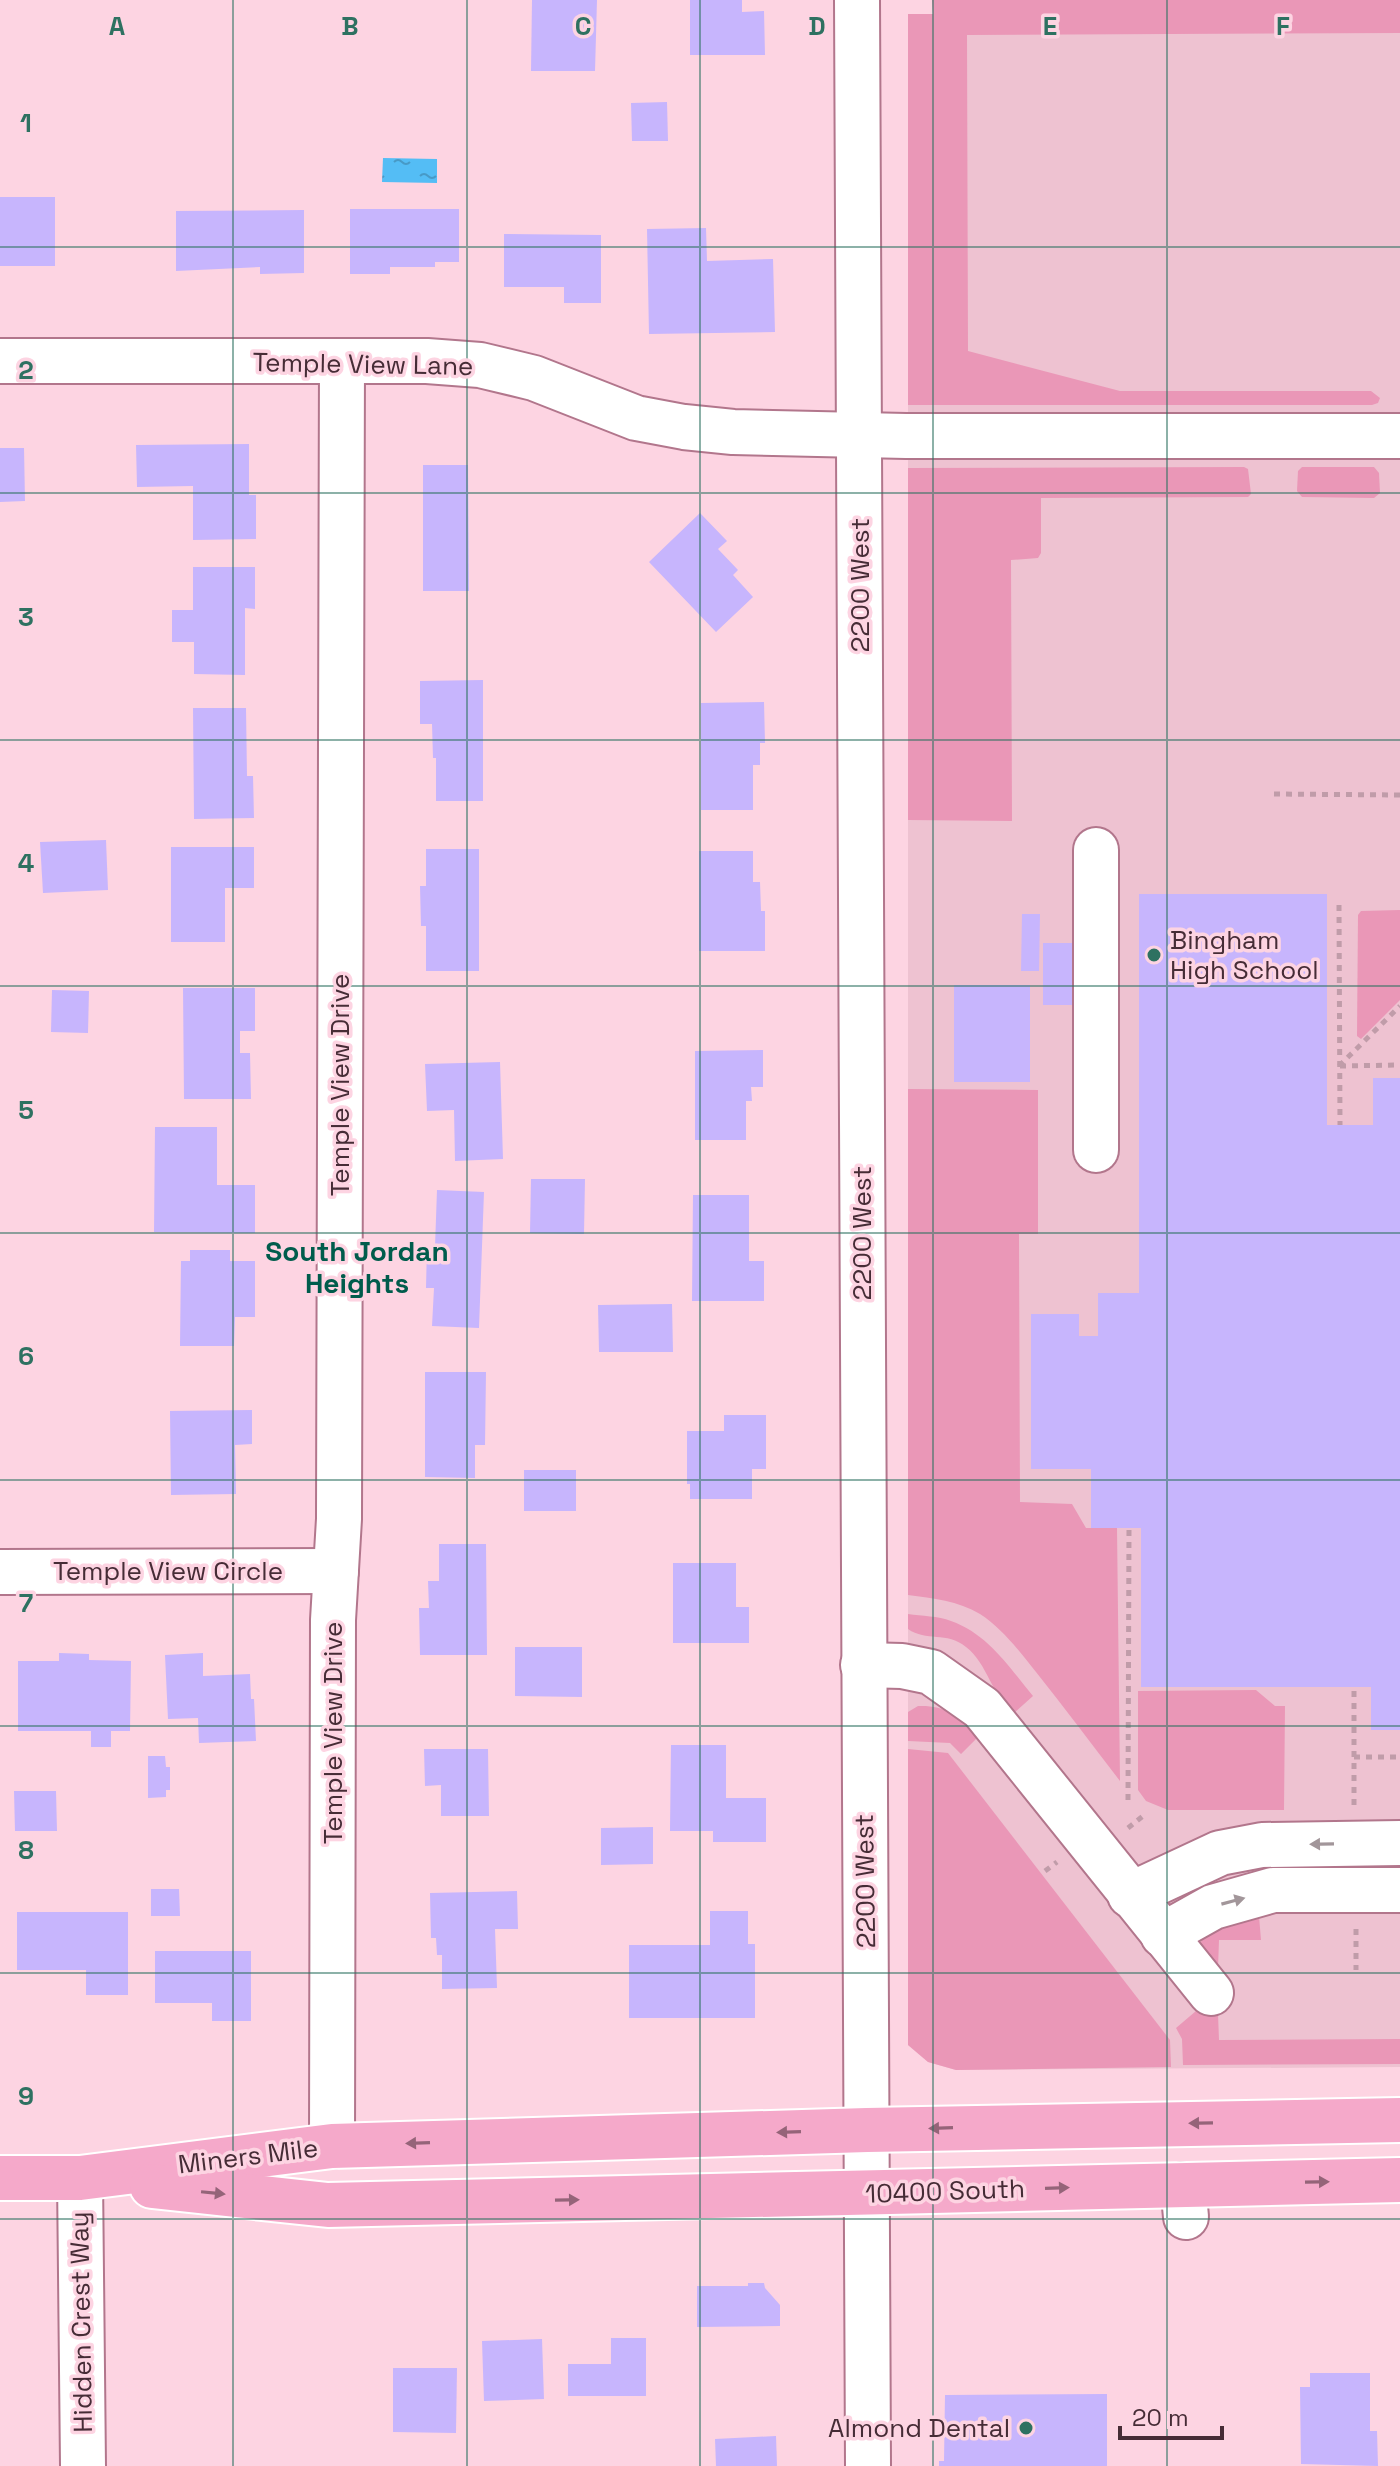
<svg xmlns="http://www.w3.org/2000/svg" width="1400" height="2466" font-family="'Space Grotesk',sans-serif">
<style>
.built{fill:#eec2d1}
.grass{fill:#ea97b7}
.water{fill:url(#water-ripples)}
.building{fill:#c7b5fd}
.lines{fill:none;stroke-linecap:round;stroke-linejoin:round}
.minor-casing{stroke:#b2768c;stroke-width:48}
.major-casing{stroke:#fff;stroke-width:48}
.path{stroke:#c09ca9;stroke-width:5;stroke-dasharray:6 6;stroke-linecap:butt}
.minor{stroke:#fff;stroke-width:44}
.major{stroke:#f5a9ca;stroke-width:44}
.oneway{fill:#a2969a}
.oneway2{fill:#956479}
.grid{fill:none;stroke:#2e7161;stroke-width:2;stroke-opacity:0.55}
.poi-dot{fill:#2e7161;stroke:#fdd4e2;stroke-width:3}
.labels{text-anchor:middle;dominant-baseline:central;stroke-width:7;stroke-linejoin:round;paint-order:stroke}
.street-label{font-size:26px;fill:#462c36;stroke:#fdd4e2}
.poi-label{font-size:26px;fill:#462c36;stroke:#fdd4e2;text-anchor:start}
.neighbourhood-label{font-size:28px;font-weight:bold;fill:#005c4c;stroke:#fdd4e2}
.grid-label{font-size:26px;text-anchor:middle;font-weight:bold;fill:#2e7161;stroke:#fdd4e2;stroke-width:7;stroke-linejoin:round;paint-order:stroke}
</style>
<defs>
<pattern id="water-ripples" width="26" height="14" patternUnits="userSpaceOnUse" patternTransform="scale(2)"><rect width="26" height="14" fill="#54bdf5"/><path d="M2 4q2-2 4 0t4 0M15 11q2-2 4 0t4 0" fill="none" stroke="#479ac7"/></pattern>
</defs>
<rect width="100%" height="100%" fill="#fdd4e2"/>
<!-- built -->
<polygon class="built" points="932,0 1400,0 1400,2067 956,2070 928,2062 908,2045 908,14 933,14"/>
<!-- grass -->
<g class="grass">
<polygon points="932,0 1400,0 1400,33 967,35 968,351 1120,391 1371,391 1380,398 1378,403 1372,405 908,405 908,14 933,14"/>
<polygon points="1244,467 1248,469 1251,494 1248,497 1041,498 1041,553 1038,558 1011,560 1012,821 908,820 908,468"/>
<polygon points="1302,467 1374,467 1379,473 1380,493 1374,498 1302,497 1297,491 1298,471"/>
<polygon points="1400,910 1400,1000 1361,1039 1357,1036 1358,915 1361,911"/>
<path d="M 908,1089 L 1038,1090 L 1038,1234 L 1019,1234 L 1020,1502 L 1072,1504 L 1086,1528 L 1117,1528 L 1120,1781 C 1092,1745 1065,1708 1036,1672 C 1020,1652 1002,1628 980,1614 C 958,1601 933,1598 908,1595 Z"/>
<path d="M 908,1614 C 922,1616 938,1616 951,1621 C 988,1634 1009,1667 1033,1696 L 1014,1713 C 992,1697 988,1664 966,1647 C 947,1631 926,1642 908,1629 Z"/>
<polygon points="1256,1690 1275,1706 1285,1706 1284,1810 1168,1810 1146,1801 1138,1790 1138,1691"/>
<path d="M 918,1706 C 944,1705 958,1715 976,1732 L 976,1739 L 961,1754 L 950,1743 L 908,1741 L 908,1712 Z"/>
<polygon points="908,1749 948,1753 1170,2040 1171,2067 956,2070 928,2062 908,2045"/>
<polygon points="1259,1916 1261,1940 1219,1940 1218,1968 1199,1948 1204,1933 1230,1919"/>
<polygon points="1204,2010 1218,2014 1219,2040 1400,2039 1400,2064 1183,2065 1182,2039 1176,2028 1196,2011"/>
</g>
<!-- water -->
<polygon class="water" points="383,158 437,159 437,183 382,182"/>
<!-- building -->
<g class="building">
<polygon points="532,0 597,0 595,71 531,71"/>
<polygon points="690,0 742,0 742,12 764,11 765,55 690,55"/>
<polygon points="667,102 668,141 632,141 631,103"/>
<rect x="0" y="197" width="55" height="69"/>
<polygon points="350,209 459,209 459,262 435,262 435,267 390,267 390,274 350,274"/>
<polygon points="304,210 304,273 260,274 260,267 176,271 176,211"/>
<polygon points="706,228 707,261 773,259 775,332 649,334 647,229"/>
<polygon points="504,234 601,235 601,303 564,303 564,287 504,287"/>
<polygon points="249,444 249,495 256,495 256,539 193,540 193,486 137,487 136,445"/>
<polygon points="0,448 24,448 25,501 0,502"/>
<polygon points="423,465 468,465 469,591 423,591"/>
<polygon points="700,513 727,541 718,549 738,570 733,575 753,597 716,632 649,562"/>
<polygon points="193,567 255,567 255,609 245,608 245,675 194,674 194,642 172,642 172,610 193,610"/>
<polygon points="483,680 483,801 436,801 436,758 433,758 432,724 420,724 420,681"/>
<polygon points="764,702 765,743 760,743 760,765 753,765 753,810 701,810 701,703"/>
<polygon points="193,708 246,708 247,776 253,776 254,818 194,819"/>
<polygon points="106,840 108,890 43,893 40,842"/>
<polygon points="171,847 254,847 254,888 225,888 225,942 171,942"/>
<polygon points="426,849 479,849 479,971 426,971 426,926 421,926 420,886 426,886"/>
<polygon points="699,851 753,851 753,882 760,882 761,911 765,911 765,951 699,951"/>
<polygon points="1139,894 1327,894 1327,1125 1373,1125 1373,1078 1400,1078 1400,1730 1371,1730 1371,1687 1141,1687 1141,1528 1091,1528 1091,1469 1031,1469 1031,1314 1079,1314 1079,1336 1098,1336 1098,1293 1139,1293"/>
<polygon points="1022,914 1040,914 1039,971 1021,971"/>
<rect x="1043" y="943" width="30" height="62"/>
<rect x="954" y="985" width="76" height="97"/>
<polygon points="183,988 255,988 255,1031 240,1031 240,1053 250,1053 251,1099 184,1099"/>
<polygon points="52,990 89,991 88,1033 51,1032"/>
<polygon points="763,1050 763,1087 751,1087 752,1101 746,1101 746,1140 695,1140 695,1051"/>
<polygon points="500,1062 503,1159 455,1161 454,1110 427,1111 425,1064"/>
<polygon points="155,1127 217,1127 217,1185 255,1185 255,1233 154,1232"/>
<polygon points="531,1179 585,1179 584,1234 530,1233"/>
<polygon points="437,1190 484,1192 479,1328 432,1326 434,1288 426,1288 427,1246 435,1247"/>
<polygon points="693,1195 749,1195 749,1261 764,1261 764,1301 692,1301"/>
<polygon points="190,1250 230,1250 230,1261 255,1261 255,1317 235,1317 234,1346 180,1346 181,1261 190,1261"/>
<polygon points="672,1304 673,1352 599,1352 598,1305"/>
<polygon points="425,1372 486,1372 485,1445 475,1445 475,1478 425,1477"/>
<polygon points="252,1410 252,1444 235,1445 236,1494 171,1495 170,1411"/>
<polygon points="724,1415 766,1415 766,1469 752,1469 752,1499 690,1499 690,1484 687,1484 687,1431 724,1431"/>
<rect x="524" y="1470" width="52" height="41"/>
<polygon points="439,1544 486,1544 487,1655 420,1655 419,1608 429,1608 428,1581 439,1581"/>
<polygon points="673,1563 736,1563 736,1607 749,1607 749,1643 673,1643"/>
<polygon points="515,1647 582,1647 582,1697 515,1696"/>
<polygon points="59,1653 89,1654 89,1660 131,1661 130,1731 111,1731 111,1747 91,1747 91,1731 18,1731 18,1661 59,1661"/>
<polygon points="203,1653 203,1676 250,1674 251,1699 254,1699 256,1741 199,1743 198,1718 168,1719 165,1655"/>
<polygon points="671,1745 726,1745 726,1798 766,1798 766,1842 713,1842 713,1831 670,1831"/>
<polygon points="424,1749 488,1749 489,1816 441,1816 441,1785 425,1786"/>
<polygon points="148,1756 165,1756 166,1767 170,1767 170,1790 166,1790 166,1797 148,1798"/>
<polygon points="14,1791 56,1791 57,1831 15,1831"/>
<polygon points="653,1827 653,1864 601,1865 601,1828"/>
<polygon points="151,1889 179,1889 180,1916 151,1916"/>
<polygon points="517,1891 518,1929 495,1929 497,1988 442,1989 442,1955 437,1955 436,1938 431,1938 430,1893"/>
<polygon points="710,1911 748,1911 748,1944 755,1944 755,2018 629,2018 629,1945 710,1945"/>
<polygon points="17,1912 128,1912 128,1995 86,1995 86,1970 17,1970"/>
<polygon points="155,1951 251,1951 251,2021 212,2021 212,2003 155,2003"/>
<polygon points="748,2283 764,2283 765,2288 780,2305 780,2326 697,2327 697,2286 748,2286"/>
<polygon points="611,2338 646,2338 646,2396 568,2396 568,2364 611,2364"/>
<polygon points="542,2339 544,2399 484,2401 482,2341"/>
<polygon points="393,2368 457,2368 456,2433 393,2432"/>
<polygon points="1310,2373 1370,2373 1370,2431 1377,2431 1378,2466 1301,2464 1300,2387 1310,2387"/>
<polygon points="1107,2394 1107,2466 939,2466 939,2461 944,2461 945,2395"/>
<polygon points="776,2436 777,2466 716,2466 715,2439"/>
</g>
<g class="lines">
<defs>
<g id="minor">
<polyline points="857,0 868,2466"/>
<polyline points="0,361 427,361 480,365 534,378 636,418 684,427 733,432 906,436 1400,436"/>
<polyline points="1096,1150 1096,850"/>
<polyline points="0,1572 336,1571"/>
<polyline points="863,1665 902,1666 931,1672 982,1708 1211,1993"/>
<polyline points="1130,1895 1220,1853 1262,1845 1400,1843"/>
<polyline points="1163,1935 1213,1907 1273,1890 1400,1890"/>
<polyline points="332,2146 333,1620 339,1519 342,361"/>
<polyline points="80,2178 83,2466"/>
<polyline points="1183,2185 1186,2217"/>
</g>
<g id="major">
<polyline points="0,2178 80,2178 332,2146 867,2130 1400,2120"/>
<polyline points="152,2186 328,2205 1400,2180"/>
</g>
</defs>
<!-- minor casing -->
<use href="#minor" class="minor-casing"/>
<!-- major casing -->
<use href="#major" class="major-casing"/>
<!-- path -->
<g class="path">
<polyline points="1274,794 1400,795"/>
<polyline points="1339,905 1340,1125"/>
<polyline points="1339,1066 1400,1006"/>
<polyline points="1340,1066 1400,1065"/>
<polyline points="1354,1757 1400,1757"/>
<polyline points="1128,1800 1129,1528"/>
<polyline points="1354,1805 1354,1687"/>
<polyline points="1128,1828 1143,1816"/>
<polyline points="1045,1871 1057,1862"/>
<polyline points="1356,1929 1356,1970"/>
</g>
<!-- minor -->
<use href="#minor" class="minor"/>
<!-- major -->
<use href="#major" class="major"/>
</g>
<!-- one-way arrows -->
<defs><path id="oneway-solid" d="M-6-.8H1V-3.2L6.5 0L1 3.2V.8H-6Z" transform="scale(2)"/></defs>
<g class="oneway">
<use href="#oneway-solid" transform="translate(1322 1844) rotate(179)"/>
<use href="#oneway-solid" transform="translate(1233 1901) rotate(-15)"/>
</g>
<g class="oneway2">
<use href="#oneway-solid" transform="translate(1201 2123) rotate(179)"/>
<use href="#oneway-solid" transform="translate(941 2128) rotate(178)"/>
<use href="#oneway-solid" transform="translate(789 2132) rotate(178)"/>
<use href="#oneway-solid" transform="translate(418 2143) rotate(178)"/>
<use href="#oneway-solid" transform="translate(1317 2182) rotate(-1)"/>
<use href="#oneway-solid" transform="translate(1057 2188) rotate(-2)"/>
<use href="#oneway-solid" transform="translate(213 2193) rotate(6)"/>
<use href="#oneway-solid" transform="translate(567 2200) rotate(-1)"/>
</g>
<!-- grid -->
<path class="grid" d="M 233,0 L 233,2466M 467,0 L 467,2466M 700,0 L 700,2466M 933,0 L 933,2466M 1167,0 L 1167,2466M 0,247 L 1400,247M 0,493 L 1400,493M 0,740 L 1400,740M 0,986 L 1400,986M 0,1233 L 1400,1233M 0,1480 L 1400,1480M 0,1726 L 1400,1726M 0,1973 L 1400,1973M 0,2219 L 1400,2219"/>
<!-- markers -->
<g class="poi-dot">
<circle cx="1154" cy="955" r="8"/>
<circle cx="1026" cy="2428" r="8"/>
</g>
<g class="labels">
<!-- street labels -->
<g class="street-label">
<text transform="translate(363 364) rotate(1)">Temple View Lane</text>
<text transform="translate(860 585) rotate(-90)">2200 West</text>
<text transform="translate(340 1085) rotate(-90)">Temple View Drive</text>
<text transform="translate(862 1233) rotate(-90)">2200 West</text>
<text x="168" y="1571">Temple View Circle</text>
<text transform="translate(333 1733) rotate(-90)">Temple View Drive</text>
<text transform="translate(865 1881) rotate(-91)">2200 West</text>
<text transform="translate(248 2156) rotate(-7)">Miners Mile</text>
<text transform="translate(945 2191) rotate(-2)">10400 South</text>
<text transform="translate(81 2322) rotate(-91)">Hidden Crest Way</text>
</g>
<!-- poi labels -->
<g class="poi-label">
<text x="1170" y="940">Bingham<tspan x="1170" dy="30">High School</tspan></text>
<text x="1010" y="2428" text-anchor="end">Almond Dental</text>
</g>
<!-- neighbourhood labels -->
<g class="neighbourhood-label">
<text x="357" y="1251">South Jordan<tspan x="357" dy="32">Heights</tspan></text>
</g>
</g>
<g class="grid-label">
<text x="117" y="35">A</text>
<text x="350" y="35">B</text>
<text x="583" y="35">C</text>
<text x="817" y="35">D</text>
<text x="1050" y="35">E</text>
<text x="1283" y="35">F</text>
<text x="26" y="132">1</text>
<text x="26" y="379">2</text>
<text x="26" y="626">3</text>
<text x="26" y="872">4</text>
<text x="26" y="1119">5</text>
<text x="26" y="1365">6</text>
<text x="26" y="1612">7</text>
<text x="26" y="1859">8</text>
<text x="26" y="2105">9</text>
</g>
<!-- scale -->
<path d="M1120 2426v12h102v-12" fill="none" stroke="#462c36" stroke-width="4"/>
<text x="1132" y="2426" font-size="24" fill="#462c36" stroke="#fdd4e2" stroke-width="6" paint-order="stroke">20 m</text>
</svg>
